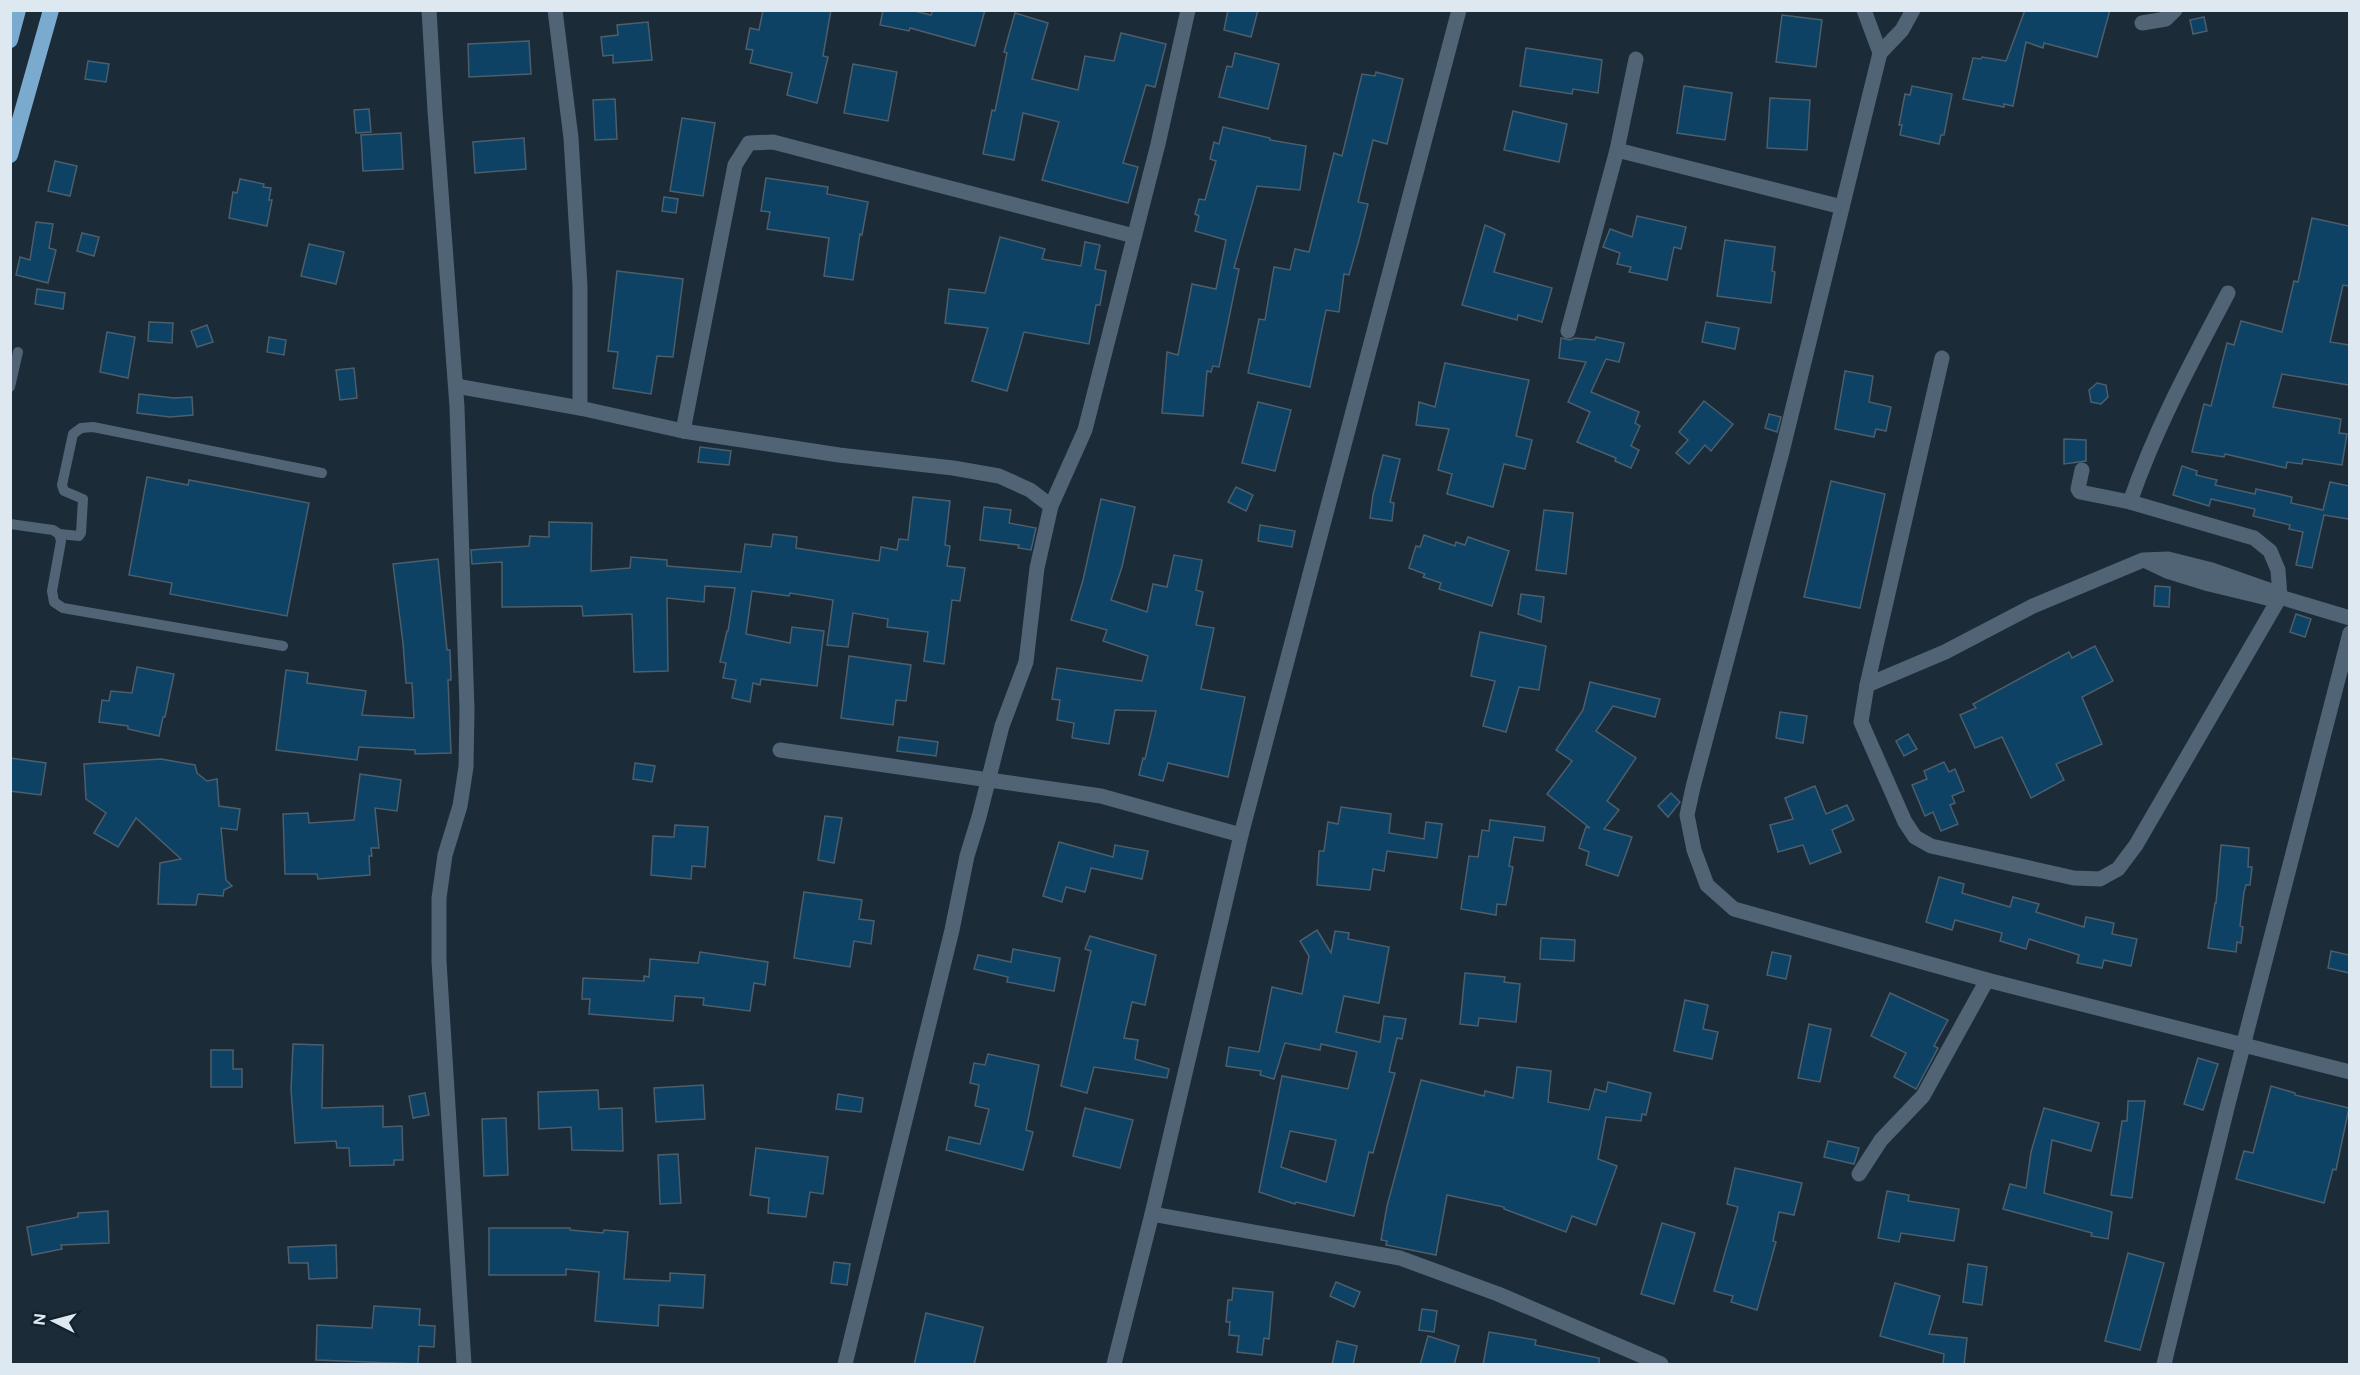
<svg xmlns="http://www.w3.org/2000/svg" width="2360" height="1375" font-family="'DM Sans',sans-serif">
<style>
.building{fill:#0d4265;stroke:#4c5e6c;stroke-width:1.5;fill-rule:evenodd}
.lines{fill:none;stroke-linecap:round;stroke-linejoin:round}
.service{stroke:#506475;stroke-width:10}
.minor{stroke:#506475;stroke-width:15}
.trunk{stroke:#7baacf;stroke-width:16}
</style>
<rect width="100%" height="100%" fill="#1b2b38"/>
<!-- building -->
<g class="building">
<polygon points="763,10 831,10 823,56 828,57 817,103 787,95 792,73 750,63 753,50 746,49 750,28 759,30"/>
<polygon points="883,10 911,10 931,15 933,10 985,10 975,46 910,28 909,31 880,25"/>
<polygon points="1228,10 1258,10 1251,37 1224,30"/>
<polygon points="2025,10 2110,10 2097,57 2044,43 2043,48 2026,42 2013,106 2004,104 2004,107 1963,99 1973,58 1981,59 1982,57 2006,61"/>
<polygon points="1015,13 1048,23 1032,79 1078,90 1085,56 1114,61 1121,33 1166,44 1155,87 1146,85 1123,163 1138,167 1128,203 1042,180 1059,122 1023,113 1014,160 983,154 992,110 995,111 1007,53 1004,52"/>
<polygon points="1782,15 1822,20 1816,67 1776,62"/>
<polygon points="2204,17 2207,31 2193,34 2190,20"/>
<polygon points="648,22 652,60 613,63 613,55 603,56 601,37 618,35 617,25"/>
<polygon points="529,41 531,74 469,77 468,44"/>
<polygon points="1526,48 1602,60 1598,93 1573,89 1572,94 1520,86"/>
<polygon points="1235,53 1279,64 1268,109 1219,97 1227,66 1232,67"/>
<polygon points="88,61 109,64 106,82 85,79"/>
<polygon points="853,64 897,72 888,121 844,113"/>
<polygon points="1376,72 1403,79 1387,144 1373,140 1358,202 1368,204 1359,240 1349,275 1344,274 1339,312 1326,310 1310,387 1248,373 1259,319 1265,320 1274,267 1290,270 1295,249 1309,252 1334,153 1342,156 1362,74 1375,76"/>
<polygon points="1684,86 1732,93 1725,140 1677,133"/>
<polygon points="1912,86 1952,94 1944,135 1941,135 1939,144 1900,135 1902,125 1899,125 1905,94 1910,95"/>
<polygon points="1770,98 1810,100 1807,150 1767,148"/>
<polygon points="615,99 617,139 595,140 593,100"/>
<polygon points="369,109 371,132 356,133 354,110"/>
<polygon points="1513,111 1567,124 1559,162 1504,150"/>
<polygon points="682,118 715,123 703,196 670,191"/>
<polygon points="1223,127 1270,138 1270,140 1306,146 1300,190 1257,186 1234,268 1239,269 1219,367 1213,366 1211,372 1207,371 1203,416 1162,413 1167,352 1178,355 1192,284 1216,289 1226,240 1195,231 1199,216 1195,214 1199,199 1205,200 1216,161 1210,159 1214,142 1219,144"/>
<polygon points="401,133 403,169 363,171 361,135"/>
<polygon points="524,138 526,169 475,173 473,142"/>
<polygon points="55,161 77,166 70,196 48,191"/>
<polygon points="766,178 828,187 827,194 868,202 862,235 860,234 853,280 824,276 829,238 767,229 770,212 761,211"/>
<polygon points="240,179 264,184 263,187 271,188 269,200 272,200 267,226 229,218 233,192 237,193"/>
<polygon points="664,197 678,199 676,213 662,211"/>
<polygon points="1637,216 1686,227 1681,249 1674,247 1667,280 1629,272 1631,267 1617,264 1620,253 1603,247 1610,229 1632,237"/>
<polygon points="2312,218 2349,226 2349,286 2343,285 2330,342 2349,345 2349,385 2282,374 2273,407 2341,419 2339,433 2347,434 2342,465 2303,459 2302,464 2287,462 2286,468 2225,454 2224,457 2192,452 2204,404 2211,406 2227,343 2234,345 2241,321 2282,332 2294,281 2298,282"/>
<polygon points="36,222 53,224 49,248 56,250 48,283 16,275 20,257 30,260"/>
<polygon points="1485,225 1505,234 1494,272 1552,288 1542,322 1518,315 1517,320 1462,305"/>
<polygon points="82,233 99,237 94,256 77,251"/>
<polygon points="1000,237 1045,249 1042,259 1081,266 1085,242 1100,245 1095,269 1106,271 1100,305 1096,305 1089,344 1024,332 1007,391 972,381 988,328 945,323 949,289 985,293"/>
<polygon points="1725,240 1775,247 1772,271 1775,272 1771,303 1717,296"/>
<polygon points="309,244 344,252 336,284 301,276"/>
<polygon points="617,271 683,279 673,357 657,356 651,394 613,388 618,352 608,351"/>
<polygon points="37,289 65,293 63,309 35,304"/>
<polygon points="149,322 173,323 172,343 148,341"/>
<polygon points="1706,322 1739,328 1735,349 1702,342"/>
<polygon points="207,325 213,342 197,347 191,331"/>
<polygon points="107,332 135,337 128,378 100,372"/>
<polygon points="269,337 286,340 284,355 267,352"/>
<polygon points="1596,337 1624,343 1619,362 1606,359 1591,392 1639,412 1635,423 1640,426 1631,446 1639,450 1631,468 1615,461 1616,458 1577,442 1590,412 1568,402 1586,362 1559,358 1561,338 1570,340 1575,338 1595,340"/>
<polygon points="1445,363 1529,380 1516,436 1532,440 1525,469 1504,464 1493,507 1447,494 1452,474 1438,470 1449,429 1416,425 1419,402 1435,407"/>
<polygon points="354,368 357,398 340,400 336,370"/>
<polygon points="1845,371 1873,376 1869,402 1891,407 1886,431 1876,429 1874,437 1835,429"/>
<polygon points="2097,383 2106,385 2108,397 2101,404 2091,402 2089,390"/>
<polygon points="139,394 174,398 192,397 193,415 170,417 137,413"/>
<polygon points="1704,401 1733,424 1711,451 1705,445 1689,464 1676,453 1688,440 1679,432"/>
<polygon points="1258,402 1291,410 1275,471 1242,463"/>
<polygon points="1769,414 1781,417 1777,432 1765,428"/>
<polygon points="2064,439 2086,440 2086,461 2064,464"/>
<polygon points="700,447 731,451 729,465 698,462"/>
<polygon points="1383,455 1400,459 1390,502 1394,503 1392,521 1370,518 1373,495"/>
<polygon points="2182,466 2197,471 2196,475 2217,480 2215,485 2255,494 2256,489 2292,497 2291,503 2323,510 2330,482 2349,486 2349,519 2324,515 2312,568 2296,565 2303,532 2289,529 2290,525 2253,516 2255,509 2211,499 2209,506 2173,495"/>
<polygon points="147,477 188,485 189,480 309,503 287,616 170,594 172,583 129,575"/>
<polygon points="1831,481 1885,494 1860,608 1804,597"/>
<polygon points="1236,487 1253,495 1246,511 1228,502"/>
<polygon points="913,497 950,501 945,545 950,546 947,566 965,568 960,601 952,600 944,664 924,661 928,632 887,627 888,619 853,613 848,647 827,645 833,600 790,593 789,596 752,591 746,634 790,643 792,627 824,631 817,686 761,679 760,685 753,683 750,702 732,698 736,680 723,678 726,663 720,662 727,631 728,631 735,588 705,586 704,602 667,598 668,671 634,672 632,614 583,616 582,606 502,607 502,562 472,564 471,550 529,546 530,536 549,537 549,522 592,523 591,571 630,568 631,557 667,560 667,566 741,572 745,544 771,547 773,534 797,537 796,548 879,561 881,547 897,550 899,539 908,540"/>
<polygon points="1101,499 1135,507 1122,567 1111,600 1147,612 1153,584 1167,587 1174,555 1202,560 1196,590 1203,592 1196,625 1214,628 1201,689 1245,697 1228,777 1168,763 1163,781 1139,775 1143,758 1145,759 1156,711 1115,710 1109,744 1072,738 1074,723 1057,720 1060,700 1052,699 1057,668 1142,681 1148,656 1103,641 1107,630 1071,620 1083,580"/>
<polygon points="984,507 1011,510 1009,523 1036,528 1031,550 1018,548 1019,545 980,540"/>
<polygon points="1544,510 1573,513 1566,574 1536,570"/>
<polygon points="1260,525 1295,531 1292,547 1258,541"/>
<polygon points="1424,535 1455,546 1456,542 1465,545 1468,537 1509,551 1492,606 1439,589 1441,583 1423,577 1425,574 1409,568 1416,546 1420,547"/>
<polygon points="438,559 447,650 450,650 451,680 448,680 451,753 415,754 415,750 359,747 357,760 276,750 286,670 308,673 307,683 366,691 362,715 414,718 412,683 406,683 403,643 393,564"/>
<polygon points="2155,586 2170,587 2169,607 2154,606"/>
<polygon points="1521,594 1544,597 1541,622 1518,614"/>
<polygon points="2296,614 2311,619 2305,637 2290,632"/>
<polygon points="1480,632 1546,646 1539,690 1519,687 1506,732 1483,726 1495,681 1471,676"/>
<polygon points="2095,646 2113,681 2082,697 2102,744 2056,764 2064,780 2031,798 2002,737 1975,748 1960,715 1976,708 1973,704 2069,652 2072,658"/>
<polygon points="849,656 911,665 906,701 896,700 893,725 841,718"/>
<polygon points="137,667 174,674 165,717 163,717 159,736 128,729 128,726 99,722 102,700 109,701 111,691 132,693"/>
<polygon points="1590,682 1660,699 1655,717 1613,706 1596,731 1636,758 1607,801 1619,810 1604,829 1632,837 1618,876 1586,865 1589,852 1579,848 1586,827 1590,828 1547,794 1572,761 1556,750 1583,710"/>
<polygon points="1780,712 1807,716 1803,743 1776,738"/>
<polygon points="1908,734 1917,749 1904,756 1896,741"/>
<polygon points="899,737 938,742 936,756 897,751"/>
<polygon points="10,758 46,763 41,795 10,791"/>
<polygon points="161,759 195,765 197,773 207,781 217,779 219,806 240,809 237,830 221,828 226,880 232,886 224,890 223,896 198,894 196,905 158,904 160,863 181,859 136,818 118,847 94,833 106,813 86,799 84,764"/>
<polygon points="1944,762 1949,772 1955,769 1964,791 1952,796 1955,803 1950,805 1958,824 1941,831 1933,812 1925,816 1912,785 1927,779 1924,771"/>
<polygon points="635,763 655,766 652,782 633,779"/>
<polygon points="360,774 401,780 397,811 375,808 379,848 371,848 372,856 369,856 370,875 318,879 317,874 285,874 283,814 308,813 309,823 354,820"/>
<polygon points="1815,786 1826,814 1847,805 1854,820 1832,830 1841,852 1810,864 1803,845 1778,852 1770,825 1793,819 1785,798"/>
<polygon points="1671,793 1680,802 1668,817 1658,806"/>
<polygon points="1341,807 1391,814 1389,833 1424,839 1426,822 1442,824 1437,858 1387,851 1384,871 1373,869 1370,890 1317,885 1319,851 1324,851 1328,822 1338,824"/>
<polygon points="825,816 842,818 834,863 818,860"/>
<polygon points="1490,820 1545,827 1543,841 1514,837 1509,866 1513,867 1506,905 1497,904 1496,915 1461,909 1469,856 1478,857 1482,830 1489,831"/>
<polygon points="675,825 708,827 705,867 692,866 691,879 651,875 653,836 674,837"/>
<polygon points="1059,842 1113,857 1115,845 1148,851 1142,879 1091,868 1085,892 1066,887 1062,902 1043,896"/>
<polygon points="2221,845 2249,848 2248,867 2252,867 2250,885 2246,885 2244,892 2240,926 2243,927 2241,943 2237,942 2236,952 2208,948 2215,903 2216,903"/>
<polygon points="1939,877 1964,884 1962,893 2010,907 2013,897 2039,904 2036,912 2084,927 2086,917 2114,923 2112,934 2137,939 2131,966 2104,960 2102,968 2077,963 2079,955 2029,939 2026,949 2000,941 2002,933 1955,920 1952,930 1926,922"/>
<polygon points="804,892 862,900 859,919 874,921 871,944 854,941 850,967 794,958"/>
<path d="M 1317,930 L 1331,953 L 1335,931 L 1349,933 L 1348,939 L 1389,947 L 1379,1003 L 1344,996 L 1336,1032 L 1380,1042 L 1384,1016 L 1406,1019 L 1402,1039 L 1397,1038 L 1389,1072 L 1395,1073 L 1373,1153 L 1369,1152 L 1354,1216 L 1296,1202 L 1295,1204 L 1259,1192 L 1282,1076 L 1348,1089 L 1357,1052 L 1321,1044 L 1320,1050 L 1285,1043 L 1274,1079 L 1260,1075 L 1261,1071 L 1226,1066 L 1229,1047 L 1259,1052 L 1272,987 L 1302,994 L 1309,956 L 1300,941 ZM 1290,1131 L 1336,1140 L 1326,1182 L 1281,1167 Z"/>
<polygon points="1090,936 1156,955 1145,1005 1132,1002 1124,1038 1138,1040 1135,1059 1169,1069 1167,1078 1094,1067 1087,1093 1061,1086 1091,951 1085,949"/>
<polygon points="1541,938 1575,940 1574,961 1540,959"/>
<polygon points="1013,949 1060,958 1054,991 1007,982 1008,977 974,969 978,955 1011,962"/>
<polygon points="2331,951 2349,955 2349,973 2328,968"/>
<polygon points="700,952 768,962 765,985 754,983 750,1011 703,1005 704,998 675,996 673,1021 589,1014 590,999 582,999 583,978 644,981 644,976 649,977 650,959 698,963"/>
<polygon points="1772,952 1791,956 1786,979 1767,975"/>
<polygon points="1465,973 1505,977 1504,982 1520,984 1516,1022 1479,1018 1478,1026 1460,1024"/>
<polygon points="1890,993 1948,1020 1934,1046 1938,1048 1916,1089 1894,1077 1906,1053 1871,1036"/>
<polygon points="1685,1000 1708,1005 1703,1029 1718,1032 1712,1059 1674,1051"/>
<polygon points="1809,1024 1831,1029 1820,1082 1798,1078"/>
<polygon points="293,1044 323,1045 322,1108 383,1106 383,1127 402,1126 403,1160 394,1160 394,1165 350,1166 349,1148 337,1148 336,1141 295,1143 291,1090"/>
<polygon points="211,1050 233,1050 233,1069 242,1069 242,1087 211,1087"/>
<polygon points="988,1054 1039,1065 1026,1130 1033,1132 1023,1170 946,1150 949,1137 980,1144 989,1109 975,1106 979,1085 970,1083 974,1063 985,1065"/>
<polygon points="2198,1058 2218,1064 2203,1110 2184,1104"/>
<polygon points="1517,1067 1551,1071 1548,1102 1589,1110 1595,1089 1606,1092 1608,1082 1651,1093 1646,1115 1642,1114 1641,1121 1606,1117 1598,1159 1617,1166 1596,1225 1572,1216 1566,1232 1504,1209 1504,1207 1447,1195 1436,1255 1386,1245 1387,1241 1381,1240 1387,1206 1421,1080 1484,1096 1485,1091 1513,1098"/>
<polygon points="703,1085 705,1119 656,1122 654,1088"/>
<polygon points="2271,1086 2295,1093 2295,1095 2349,1108 2336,1170 2333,1169 2324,1203 2236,1179 2244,1151 2253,1153"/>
<polygon points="598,1090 599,1109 622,1108 623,1151 572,1150 571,1127 539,1129 538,1092"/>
<polygon points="425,1093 429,1115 413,1118 409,1096"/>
<polygon points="838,1094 863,1098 861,1112 836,1109"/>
<polygon points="2128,1101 2145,1101 2132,1198 2111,1195 2122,1121 2127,1121"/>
<polygon points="1085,1108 1133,1120 1120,1168 1073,1156"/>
<polygon points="2044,1108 2099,1123 2091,1151 2052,1140 2044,1193 2112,1212 2108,1239 2091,1236 2092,1233 2003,1209 2010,1184 2026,1188 2031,1152"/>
<polygon points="506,1118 508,1175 484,1176 482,1119"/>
<polygon points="1828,1141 1859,1148 1854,1164 1824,1157"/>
<polygon points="756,1148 828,1157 823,1194 810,1192 806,1217 768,1213 769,1198 750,1195"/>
<polygon points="678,1154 681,1203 660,1204 658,1155"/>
<polygon points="1735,1168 1802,1183 1794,1215 1779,1212 1773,1241 1776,1242 1757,1310 1731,1302 1733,1296 1714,1291 1738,1207 1727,1204"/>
<polygon points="1887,1191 1909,1195 1908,1201 1959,1209 1954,1241 1901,1233 1899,1242 1878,1238"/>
<polygon points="108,1211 109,1243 61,1245 62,1249 32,1255 27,1227 78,1217 78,1213"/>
<polygon points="1662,1223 1695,1233 1674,1304 1641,1294"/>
<polygon points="489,1228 570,1228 570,1230 603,1233 604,1230 628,1232 624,1279 670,1281 670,1273 705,1275 703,1308 659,1305 658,1326 595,1321 599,1272 566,1269 566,1275 489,1275"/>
<polygon points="336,1245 337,1278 309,1279 308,1263 289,1263 288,1247"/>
<polygon points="2128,1253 2164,1263 2140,1350 2105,1341"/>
<polygon points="834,1262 850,1264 847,1285 831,1283"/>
<polygon points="1968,1264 1987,1267 1982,1305 1963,1302"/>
<polygon points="1336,1282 1360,1292 1354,1307 1330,1296"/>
<polygon points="1895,1283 1940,1296 1929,1334 1967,1338 1964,1365 1943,1365 1944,1354 1880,1336"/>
<polygon points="1233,1288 1273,1292 1269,1339 1264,1338 1262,1355 1237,1352 1239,1336 1229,1335 1230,1322 1226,1322 1228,1300 1232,1300"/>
<polygon points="374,1306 420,1309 419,1325 435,1326 434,1347 419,1346 418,1364 316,1360 317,1325 372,1328"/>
<polygon points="1422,1309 1437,1311 1434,1332 1419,1330"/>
<polygon points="926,1313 983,1327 974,1365 914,1365"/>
<polygon points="1489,1332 1536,1340 1535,1345 1599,1358 1599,1365 1483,1365"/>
<polygon points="1428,1336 1459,1346 1454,1365 1420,1365"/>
<polygon points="1337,1341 1357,1346 1353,1365 1332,1365"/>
</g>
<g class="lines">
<!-- service -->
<g class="service">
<polyline points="10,387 18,352"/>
<polyline points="10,524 53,530 59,534 61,541 52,591 54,602 63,608 283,646"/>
<polyline points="59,534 79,536 81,533 83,499 64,491 62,485 73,434 81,428 93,427 322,473"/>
</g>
<!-- minor -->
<g class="minor">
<polyline points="429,10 435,111 457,407 467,709 466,767 460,806 445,855 439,898 439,961 464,1364"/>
<polyline points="555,10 571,138 580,286 580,408"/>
<polyline points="1864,10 1880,53"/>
<polyline points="1913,10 1902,30 1880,53 1782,452 1693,787 1687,815 1694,850 1707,885 1734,909 1987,980 2350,1072"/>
<polyline points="2142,23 2166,19 2175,10"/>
<polyline points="1617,150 1842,207"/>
<polyline points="1568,331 1617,150 1636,59"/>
<polyline points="1942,358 1867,685 1861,722 1905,822 1915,837 1931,846 2074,878 2100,879 2118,869 2136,845 2280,597 2278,570 2270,551 2254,538 2130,502 2080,492 2078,489 2082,470"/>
<polyline points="456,386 580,408 683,431 839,455 953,468 999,476 1030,490 1051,506"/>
<polyline points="683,431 735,165 749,143 773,142 1134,236"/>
<path d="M 2130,502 C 2155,429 2192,361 2228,293"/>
<polyline points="2146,561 2167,571 2209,584 2267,598 2280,597 2350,618"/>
<polyline points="1867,685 1945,652 2033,606 2143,560 2168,559 2212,570 2269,590 2274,596"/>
<polyline points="780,750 1101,796 1241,835"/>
<polyline points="1859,1174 1881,1140 1923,1096 1987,980"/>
<polyline points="1152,1214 1400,1258 1498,1294 1661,1364"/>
<polyline points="845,1364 952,930 967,856 979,817 1002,726 1026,662 1037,568 1051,506 1085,430 1158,144 1188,10"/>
<polyline points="1114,1364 1152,1214 1241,835 1459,10"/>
<polyline points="2164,1364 2228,1104 2350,633"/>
</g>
<!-- trunk -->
<g class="trunk">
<polyline points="10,40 18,10"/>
<polyline points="10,155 51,10"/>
</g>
</g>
<!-- border -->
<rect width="2360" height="1375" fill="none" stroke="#dee8f1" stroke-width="24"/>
<!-- north arrow -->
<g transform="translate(54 1321) rotate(276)" stroke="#11212e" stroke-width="4.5" paint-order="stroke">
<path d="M0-4.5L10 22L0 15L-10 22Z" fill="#dee8f1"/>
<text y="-9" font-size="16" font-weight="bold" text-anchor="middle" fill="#dee8f1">N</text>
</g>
</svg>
